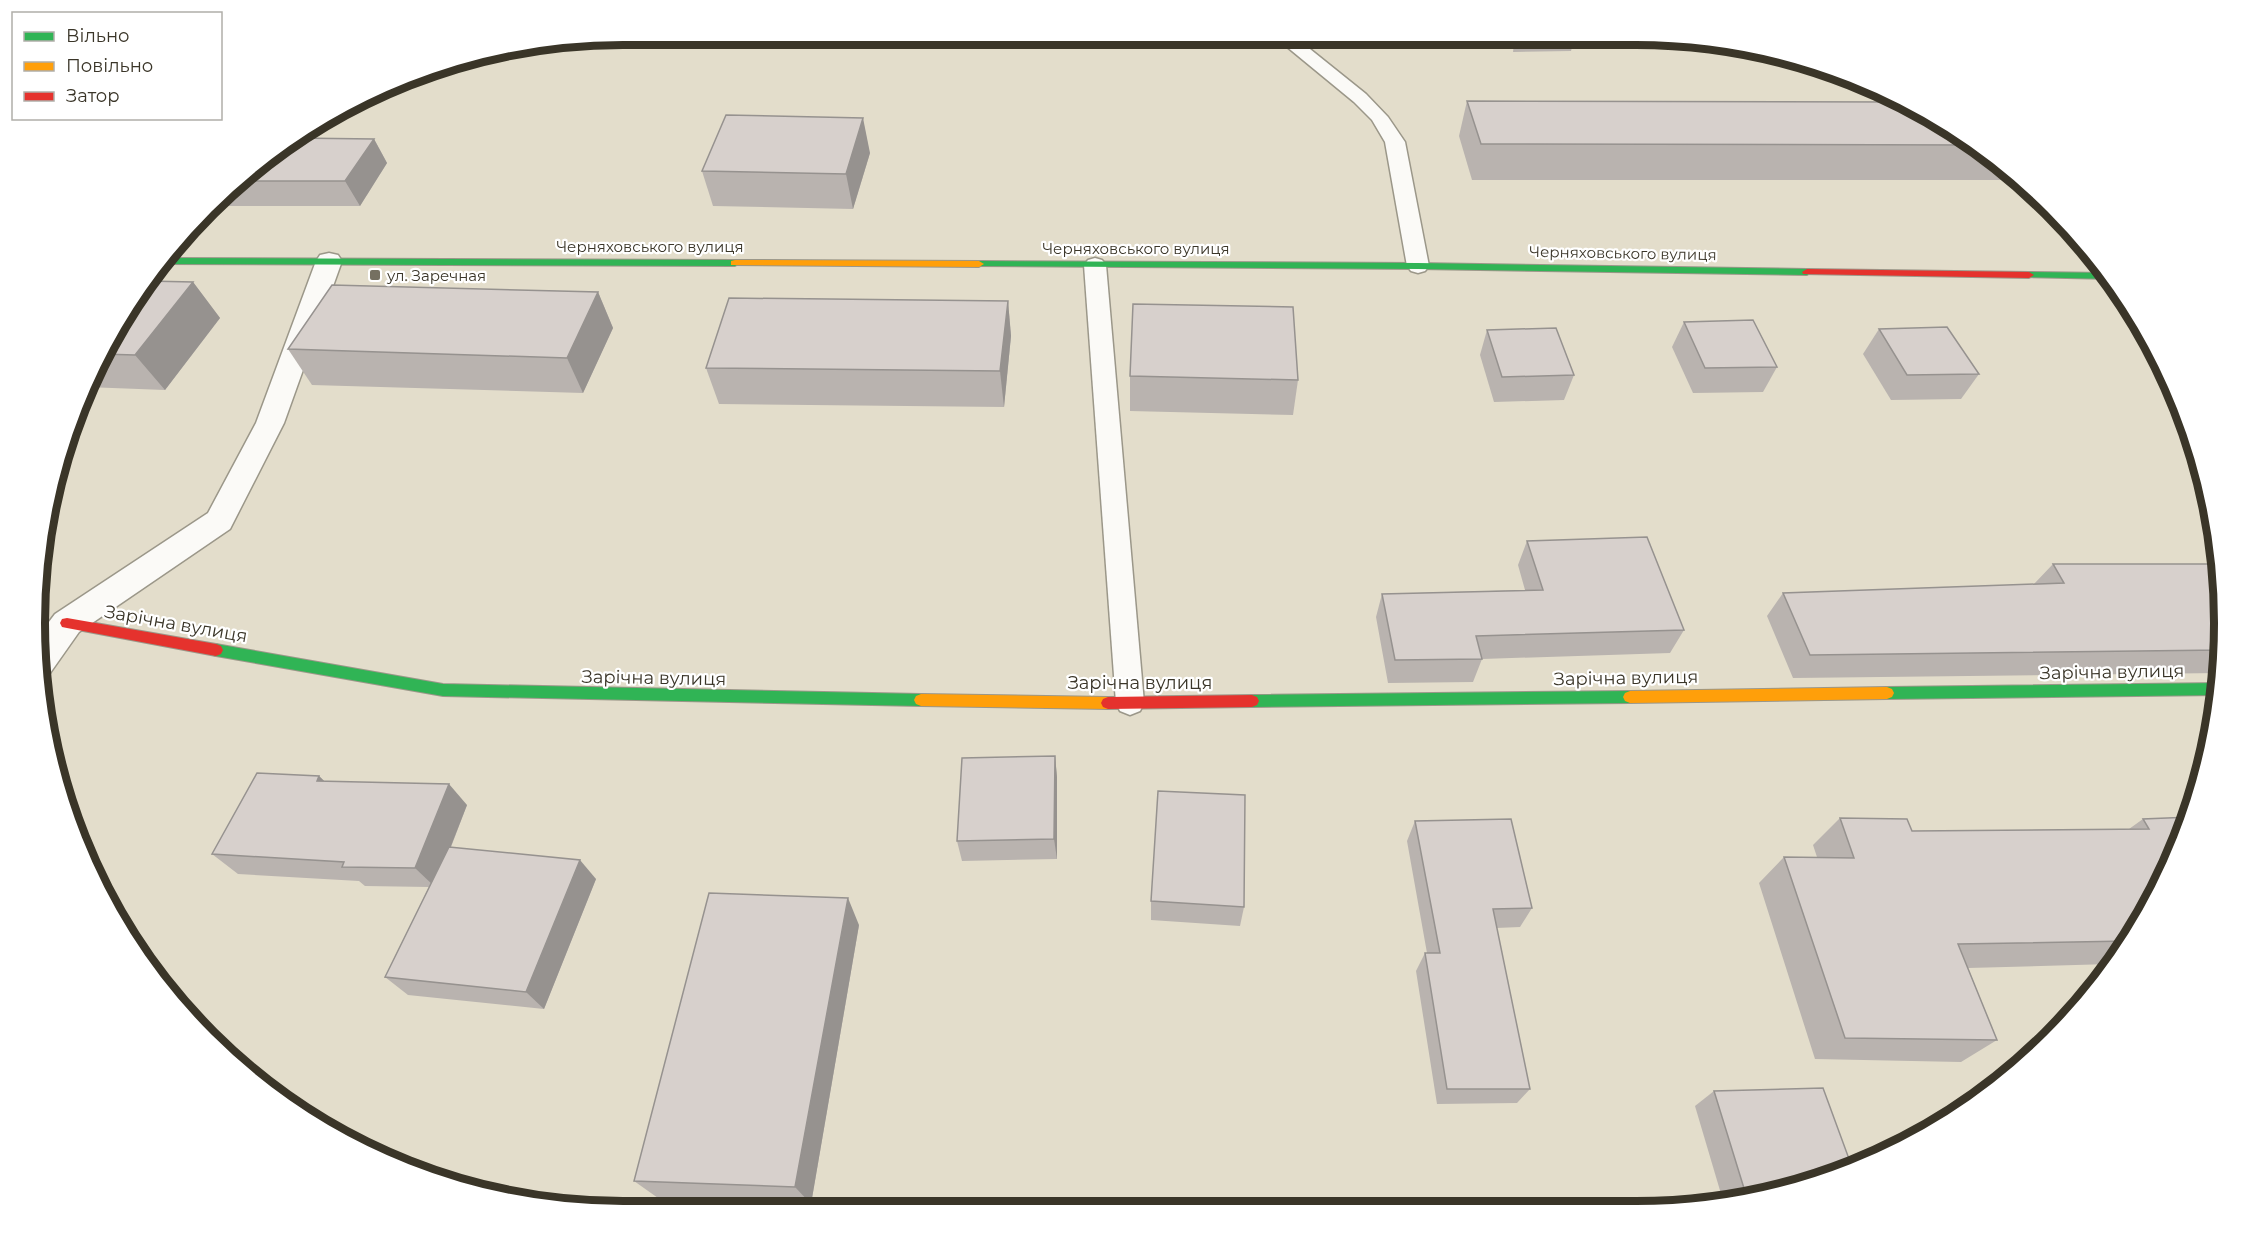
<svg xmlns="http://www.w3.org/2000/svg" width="2259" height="1246" font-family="Montserrat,sans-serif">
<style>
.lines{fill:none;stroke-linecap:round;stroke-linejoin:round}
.lane-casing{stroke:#9b9789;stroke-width:3}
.street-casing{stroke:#9b9789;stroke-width:3}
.fast-casing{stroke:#9b9789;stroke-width:2}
.slow-casing{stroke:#9b9789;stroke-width:2}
.jam-casing{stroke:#9b9789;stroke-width:2}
.lane{fill:#fbfaf7;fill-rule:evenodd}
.street{fill:#fbfaf7;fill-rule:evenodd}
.fast{fill:#30b455;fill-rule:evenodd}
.slow{fill:#ff9f0a;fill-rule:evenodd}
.jam{fill:#e5322d;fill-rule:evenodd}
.wall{fill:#b9b3af}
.shaded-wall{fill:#96928f}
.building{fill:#d7d0cc;stroke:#96928f;stroke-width:1.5}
.poi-dot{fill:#757061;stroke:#fff;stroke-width:2}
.labels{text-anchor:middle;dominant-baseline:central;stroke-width:4.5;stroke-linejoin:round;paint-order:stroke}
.far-street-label{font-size:15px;fill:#3a3528;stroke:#fff}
.far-poi-label{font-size:15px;fill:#3a3528;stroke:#fff;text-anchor:start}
.street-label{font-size:18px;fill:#3a3528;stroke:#fff}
.rim{fill:none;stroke:#3a3528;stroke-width:8}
</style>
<rect width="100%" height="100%" fill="#e3ddcb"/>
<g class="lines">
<defs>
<g id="lane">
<polygon points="1275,37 1295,37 1366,94 1388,117 1405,142 1429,266 1425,271 1418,273 1411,271 1407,266 1385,142 1372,120 1354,102"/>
<polygon points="1095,258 1102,260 1106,265 1144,703 1140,711 1130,715 1120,711 1116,703 1084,265 1088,260"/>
</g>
<polygon id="street" points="329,253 338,255 342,261 284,423 230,529 79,632 48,676 38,679 36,639 55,614 208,513 256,423 316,261 320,255"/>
<g id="fast">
<polygon points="165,258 735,260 740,263 735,266 160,264"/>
<polygon points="979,261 1418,263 1807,269 1812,272 1807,275 1418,269 975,266 975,262"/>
<polygon points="2029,272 2108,273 2112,279 2025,277 2025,273"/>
<polygon points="216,644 443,684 921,694 926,696 928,700 926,704 921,706 443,696 216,656 211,654 209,650 211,646"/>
<polygon points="2220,683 2220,695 1887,699 1882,697 1880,693 1882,689 1887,687"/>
<polygon points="1630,691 1635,693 1637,697 1635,701 1630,703 1252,707 1247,705 1245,701 1247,697 1252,695"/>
</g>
<g id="slow">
<polygon points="735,260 979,261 984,264 979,267 731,265 731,261"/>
<polygon points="1887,687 1892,689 1894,693 1892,697 1887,699 1630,703 1625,701 1623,697 1625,693 1630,691"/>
<polygon points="921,694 1108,697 1113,699 1115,703 1113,707 1108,709 921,706 916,704 914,700 916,696"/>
</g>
<g id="jam">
<polygon points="1807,269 2029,272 2034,275 2029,278 1803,274 1802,272"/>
<polygon points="67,618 216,644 221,646 223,650 221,654 216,656 67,628 62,627 60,623 62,619"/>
<polygon points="1252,695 1257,697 1259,701 1257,705 1252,707 1108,709 1103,707 1101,703 1103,699 1108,697"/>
</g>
</defs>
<!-- lane casing -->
<use href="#lane" class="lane-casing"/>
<!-- street casing -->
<use href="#street" class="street-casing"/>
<!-- fast casing -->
<use href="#fast" class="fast-casing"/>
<!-- slow casing -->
<use href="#slow" class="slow-casing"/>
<!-- jam casing -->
<use href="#jam" class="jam-casing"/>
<!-- lane -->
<use href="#lane" class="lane"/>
<!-- street -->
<use href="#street" class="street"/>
<!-- fast -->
<use href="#fast" class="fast"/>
<!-- slow -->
<use href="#slow" class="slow"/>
<!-- jam -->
<use href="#jam" class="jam"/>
</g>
<!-- wall -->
<g class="wall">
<polygon points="1515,36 1575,36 1571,51 1513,52"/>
<polygon points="1467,101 1931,114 2024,180 1472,180 1459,136"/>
<polygon points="374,139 387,163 360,206 213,206 211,203 265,156"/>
<polygon points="870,153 853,209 713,206 702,171"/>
<polygon points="193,282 220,318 165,390 86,387 95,363 134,296"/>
<polygon points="598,292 613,328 583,393 312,385 288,349"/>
<polygon points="1008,301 1011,336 1004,407 719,404 706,368"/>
<polygon points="1684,322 1777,367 1763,392 1693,393 1672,347"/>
<polygon points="1879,329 1979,374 1961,399 1891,400 1863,354"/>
<polygon points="1487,330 1574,375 1564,400 1494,402 1480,355"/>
<polygon points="1130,376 1298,380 1293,415 1130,411"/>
<polygon points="1527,541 1684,630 1670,653 1482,659 1473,682 1388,683 1376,617 1382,594 1525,590 1518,565"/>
<polygon points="2053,564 2223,585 2220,674 2220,673 1793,678 1767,616 1783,593 2034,584"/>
<polygon points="1055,756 1057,777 1057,859 962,861 957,841"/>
<polygon points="319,776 325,782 467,805 451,847 596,879 544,1009 408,995 385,977 429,887 365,886 359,881 238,874 212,854"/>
<polygon points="2191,817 2145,918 2110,964 1968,968 1997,1040 1961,1062 1815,1059 1759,883 1784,857 1817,857 1813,845 1840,818 1912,831 2129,829 2143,819"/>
<polygon points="1415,821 1532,908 1520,927 1496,928 1530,1089 1517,1103 1437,1104 1416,971 1425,953 1427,953 1407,841"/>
<polygon points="1151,901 1244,907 1240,926 1151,920"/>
<polygon points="859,925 811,1204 658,1198 634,1181"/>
<polygon points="1714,1091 1825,1180 1724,1204 1695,1106"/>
</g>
<!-- shaded-wall -->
<g class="shaded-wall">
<polygon points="863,118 870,153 853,209 846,174"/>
<polygon points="374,139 387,163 360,206 345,181"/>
<polygon points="193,282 220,318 165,390 135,355"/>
<polygon points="598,292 613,328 583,393 567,358"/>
<polygon points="1008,301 1011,336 1004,407 1000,371"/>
<polygon points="1055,756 1057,777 1057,859 1054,839"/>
<polygon points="319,776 341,797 317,781"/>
<polygon points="449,784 467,805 435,887 415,868"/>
<polygon points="580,860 596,879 544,1009 526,992"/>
<polygon points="848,898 859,925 811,1204 795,1187"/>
</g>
<!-- building -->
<g class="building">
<polygon points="1467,101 1904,102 1931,114 1974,145 1481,144"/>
<polygon points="726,115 863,118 846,174 702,171"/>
<polygon points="293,138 374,139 345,181 237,181 265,156"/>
<polygon points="146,281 193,282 135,355 101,354 134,296"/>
<polygon points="332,285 598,292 567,358 288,349"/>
<polygon points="729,298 1008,301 1000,371 706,368"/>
<polygon points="1133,304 1293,307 1298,380 1130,376"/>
<polygon points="1753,320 1777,367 1705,368 1684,322"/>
<polygon points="1947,327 1979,374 1907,375 1879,329"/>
<polygon points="1556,328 1574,375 1502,377 1487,330"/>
<polygon points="1647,537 1684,630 1476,636 1482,659 1395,660 1382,594 1543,590 1527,541"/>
<polygon points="2053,564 2220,564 2223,585 2221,650 1810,655 1783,593 2064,583"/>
<polygon points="1055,756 1054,839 957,841 962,758"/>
<polygon points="257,773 319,776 317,781 449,784 415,868 342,867 344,862 212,854"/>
<polygon points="1158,791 1245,795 1244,907 1151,901"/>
<polygon points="2191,817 2145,918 2128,941 1958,944 1997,1040 1845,1038 1784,857 1854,858 1840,818 1907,819 1912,831 2149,829 2143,819"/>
<polygon points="1511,819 1532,908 1493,909 1530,1089 1447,1089 1425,953 1440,953 1415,821"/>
<polygon points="449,847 580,860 526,992 385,977"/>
<polygon points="709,893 848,898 795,1187 634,1181"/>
<polygon points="1823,1088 1852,1167 1825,1180 1747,1198 1714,1091"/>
</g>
<!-- markers -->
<rect class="poi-dot" x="369" y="269" width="12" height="12" rx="3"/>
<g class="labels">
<!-- far-street labels -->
<g class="far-street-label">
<text x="650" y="246">Черняховського вулиця</text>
<text x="1136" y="248">Черняховського вулиця</text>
<text transform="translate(1623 253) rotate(1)">Черняховського вулиця</text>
</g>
<!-- far-poi labels -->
<g class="far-poi-label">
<text x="387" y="275">ул. Заречная</text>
</g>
<!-- street labels -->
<g class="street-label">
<text transform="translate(176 624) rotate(10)">Зарічна вулиця</text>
<text transform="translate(2112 672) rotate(-1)">Зарічна вулиця</text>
<text transform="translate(654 678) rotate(1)">Зарічна вулиця</text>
<text transform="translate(1626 678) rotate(-1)">Зарічна вулиця</text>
<text x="1140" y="683">Зарічна вулиця</text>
</g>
</g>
<!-- crop -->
<path d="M0 0H2259V1246H0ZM623 45H1636A578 578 0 0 1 2214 623V623A578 578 0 0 1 1636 1201H623A578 578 0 0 1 45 623V623A578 578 0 0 1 623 45Z" fill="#fff" fill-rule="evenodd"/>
<path class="rim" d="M623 45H1636A578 578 0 0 1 2214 623V623A578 578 0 0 1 1636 1201H623A578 578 0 0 1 45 623V623A578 578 0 0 1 623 45Z"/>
<!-- legend -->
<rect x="12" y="12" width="210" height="108" fill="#ffffff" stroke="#b0aea9" stroke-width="1.5"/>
<rect x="24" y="32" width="30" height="9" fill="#30b455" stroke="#b0aea9" stroke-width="1.5"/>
<text x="66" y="42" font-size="18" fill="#3a3528">Вільно</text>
<rect x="24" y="62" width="30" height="9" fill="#ff9f0a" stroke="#b0aea9" stroke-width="1.5"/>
<text x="66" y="72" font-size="18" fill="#3a3528">Повільно</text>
<rect x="24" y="92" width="30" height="9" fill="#e5322d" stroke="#b0aea9" stroke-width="1.5"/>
<text x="66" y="102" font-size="18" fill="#3a3528">Затор</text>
</svg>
